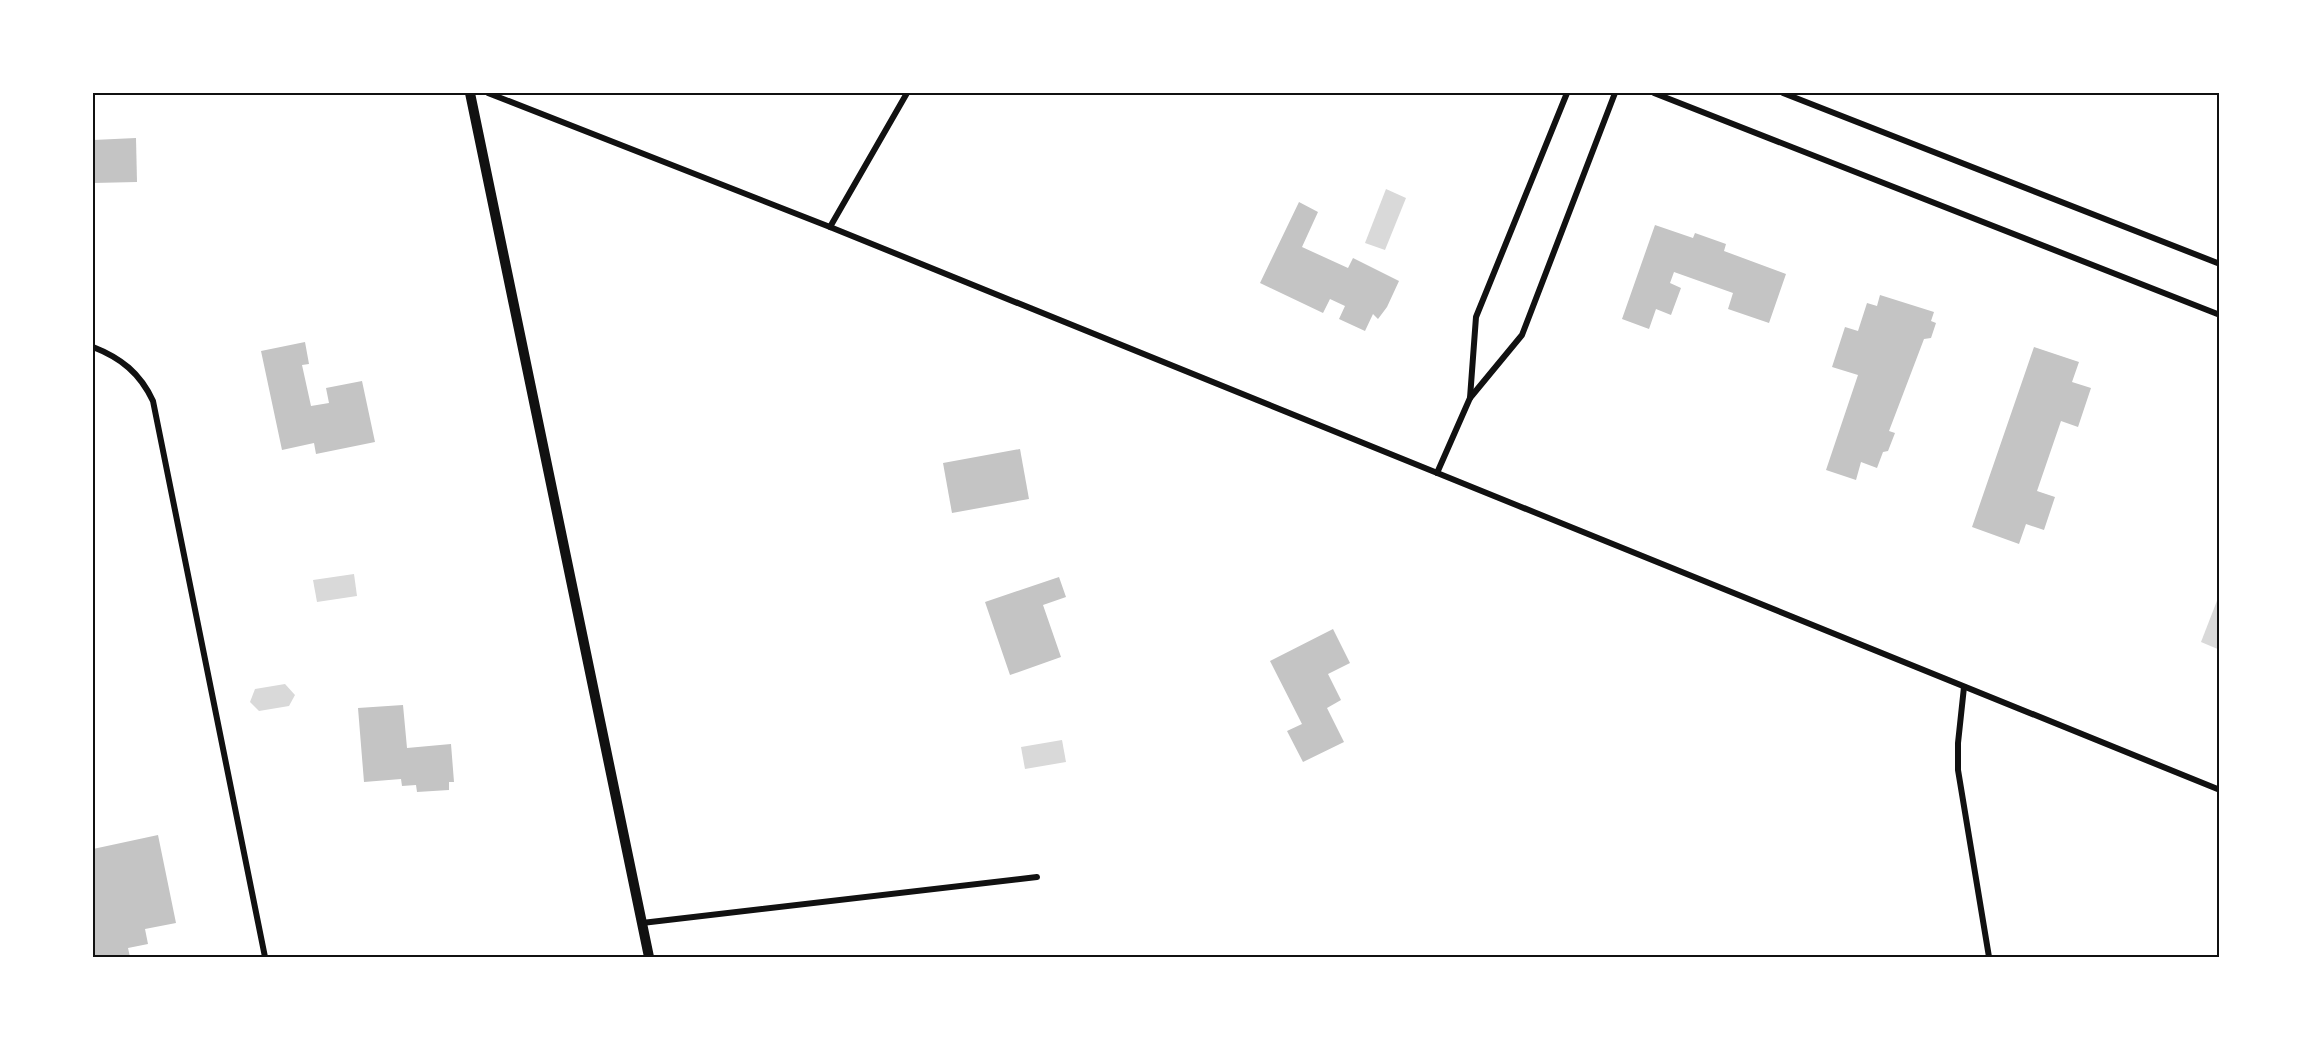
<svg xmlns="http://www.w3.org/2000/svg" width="2313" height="1050" font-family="Ubuntu,sans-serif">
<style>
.water{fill:#d9d9d9}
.building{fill:#c4c4c4}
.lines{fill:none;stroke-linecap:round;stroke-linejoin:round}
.minor{stroke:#111;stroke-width:6}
.tertiary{stroke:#111;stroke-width:10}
.neatline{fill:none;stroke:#111;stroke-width:2}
</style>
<rect width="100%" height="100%" fill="#fff"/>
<!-- water -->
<g class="water">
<polygon points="1386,189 1406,198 1385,250 1365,243"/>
<polygon points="354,574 357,596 317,602 313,580"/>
<polygon points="2220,593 2220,650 2201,642"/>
<polygon points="285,684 295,695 289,706 259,711 250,702 255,689"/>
<polygon points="1062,740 1066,762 1025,769 1021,747"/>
</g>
<!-- building -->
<g class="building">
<polygon points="136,138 137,182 93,183 93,140"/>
<polygon points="1299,202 1318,212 1302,247 1348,268 1353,258 1399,281 1387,307 1378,319 1373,314 1365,331 1339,319 1345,306 1330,299 1323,313 1260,283"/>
<polygon points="1655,225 1693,238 1695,233 1726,244 1724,251 1786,274 1769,323 1728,309 1733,293 1674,272 1670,283 1681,288 1671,315 1656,309 1649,329 1622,319"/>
<polygon points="1880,295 1934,312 1931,321 1936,323 1931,338 1924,339 1889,431 1895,433 1888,451 1883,452 1877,468 1861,462 1856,480 1826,470 1858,375 1832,367 1845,327 1858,331 1867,303 1877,306"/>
<polygon points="305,342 309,364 302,365 311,406 329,403 326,388 362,381 375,442 316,454 314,443 282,450 261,351"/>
<polygon points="2034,347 2079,362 2072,382 2091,388 2078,427 2061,421 2037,491 2055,497 2044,530 2026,524 2019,544 1972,527"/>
<polygon points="1020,449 1029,499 952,513 943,463"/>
<polygon points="1059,577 1066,597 1043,605 1061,657 1010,675 985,602"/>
<polygon points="1333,629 1350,663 1328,674 1341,700 1327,708 1344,742 1303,762 1287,731 1302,724 1270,661"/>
<polygon points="403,705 407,748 451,744 454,782 449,782 449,790 417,792 416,785 402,786 401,779 364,782 358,708"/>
<polygon points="158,835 176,923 145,929 148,944 128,948 130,957 93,957 93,849"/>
</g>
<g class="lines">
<!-- minor -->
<g class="minor">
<polyline points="488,93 830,227 2220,790"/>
<polyline points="1654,93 2220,315"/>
<polyline points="1783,93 2220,264"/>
<polyline points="830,227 907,93"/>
<path d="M 93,347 C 121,358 140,373 153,401 L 265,957"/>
<polyline points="1470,398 1476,317 1567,93"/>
<polyline points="1437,473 1470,398 1522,335 1615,93"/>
<polyline points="1964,687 1958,743 1958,770 1989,957"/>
<polyline points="642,923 1037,877"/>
</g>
<!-- tertiary -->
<polyline class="tertiary" points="470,93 649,957"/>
</g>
<!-- border -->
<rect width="2313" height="1050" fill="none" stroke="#ffffff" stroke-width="189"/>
<rect x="94" y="94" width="2124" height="862" class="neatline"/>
</svg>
